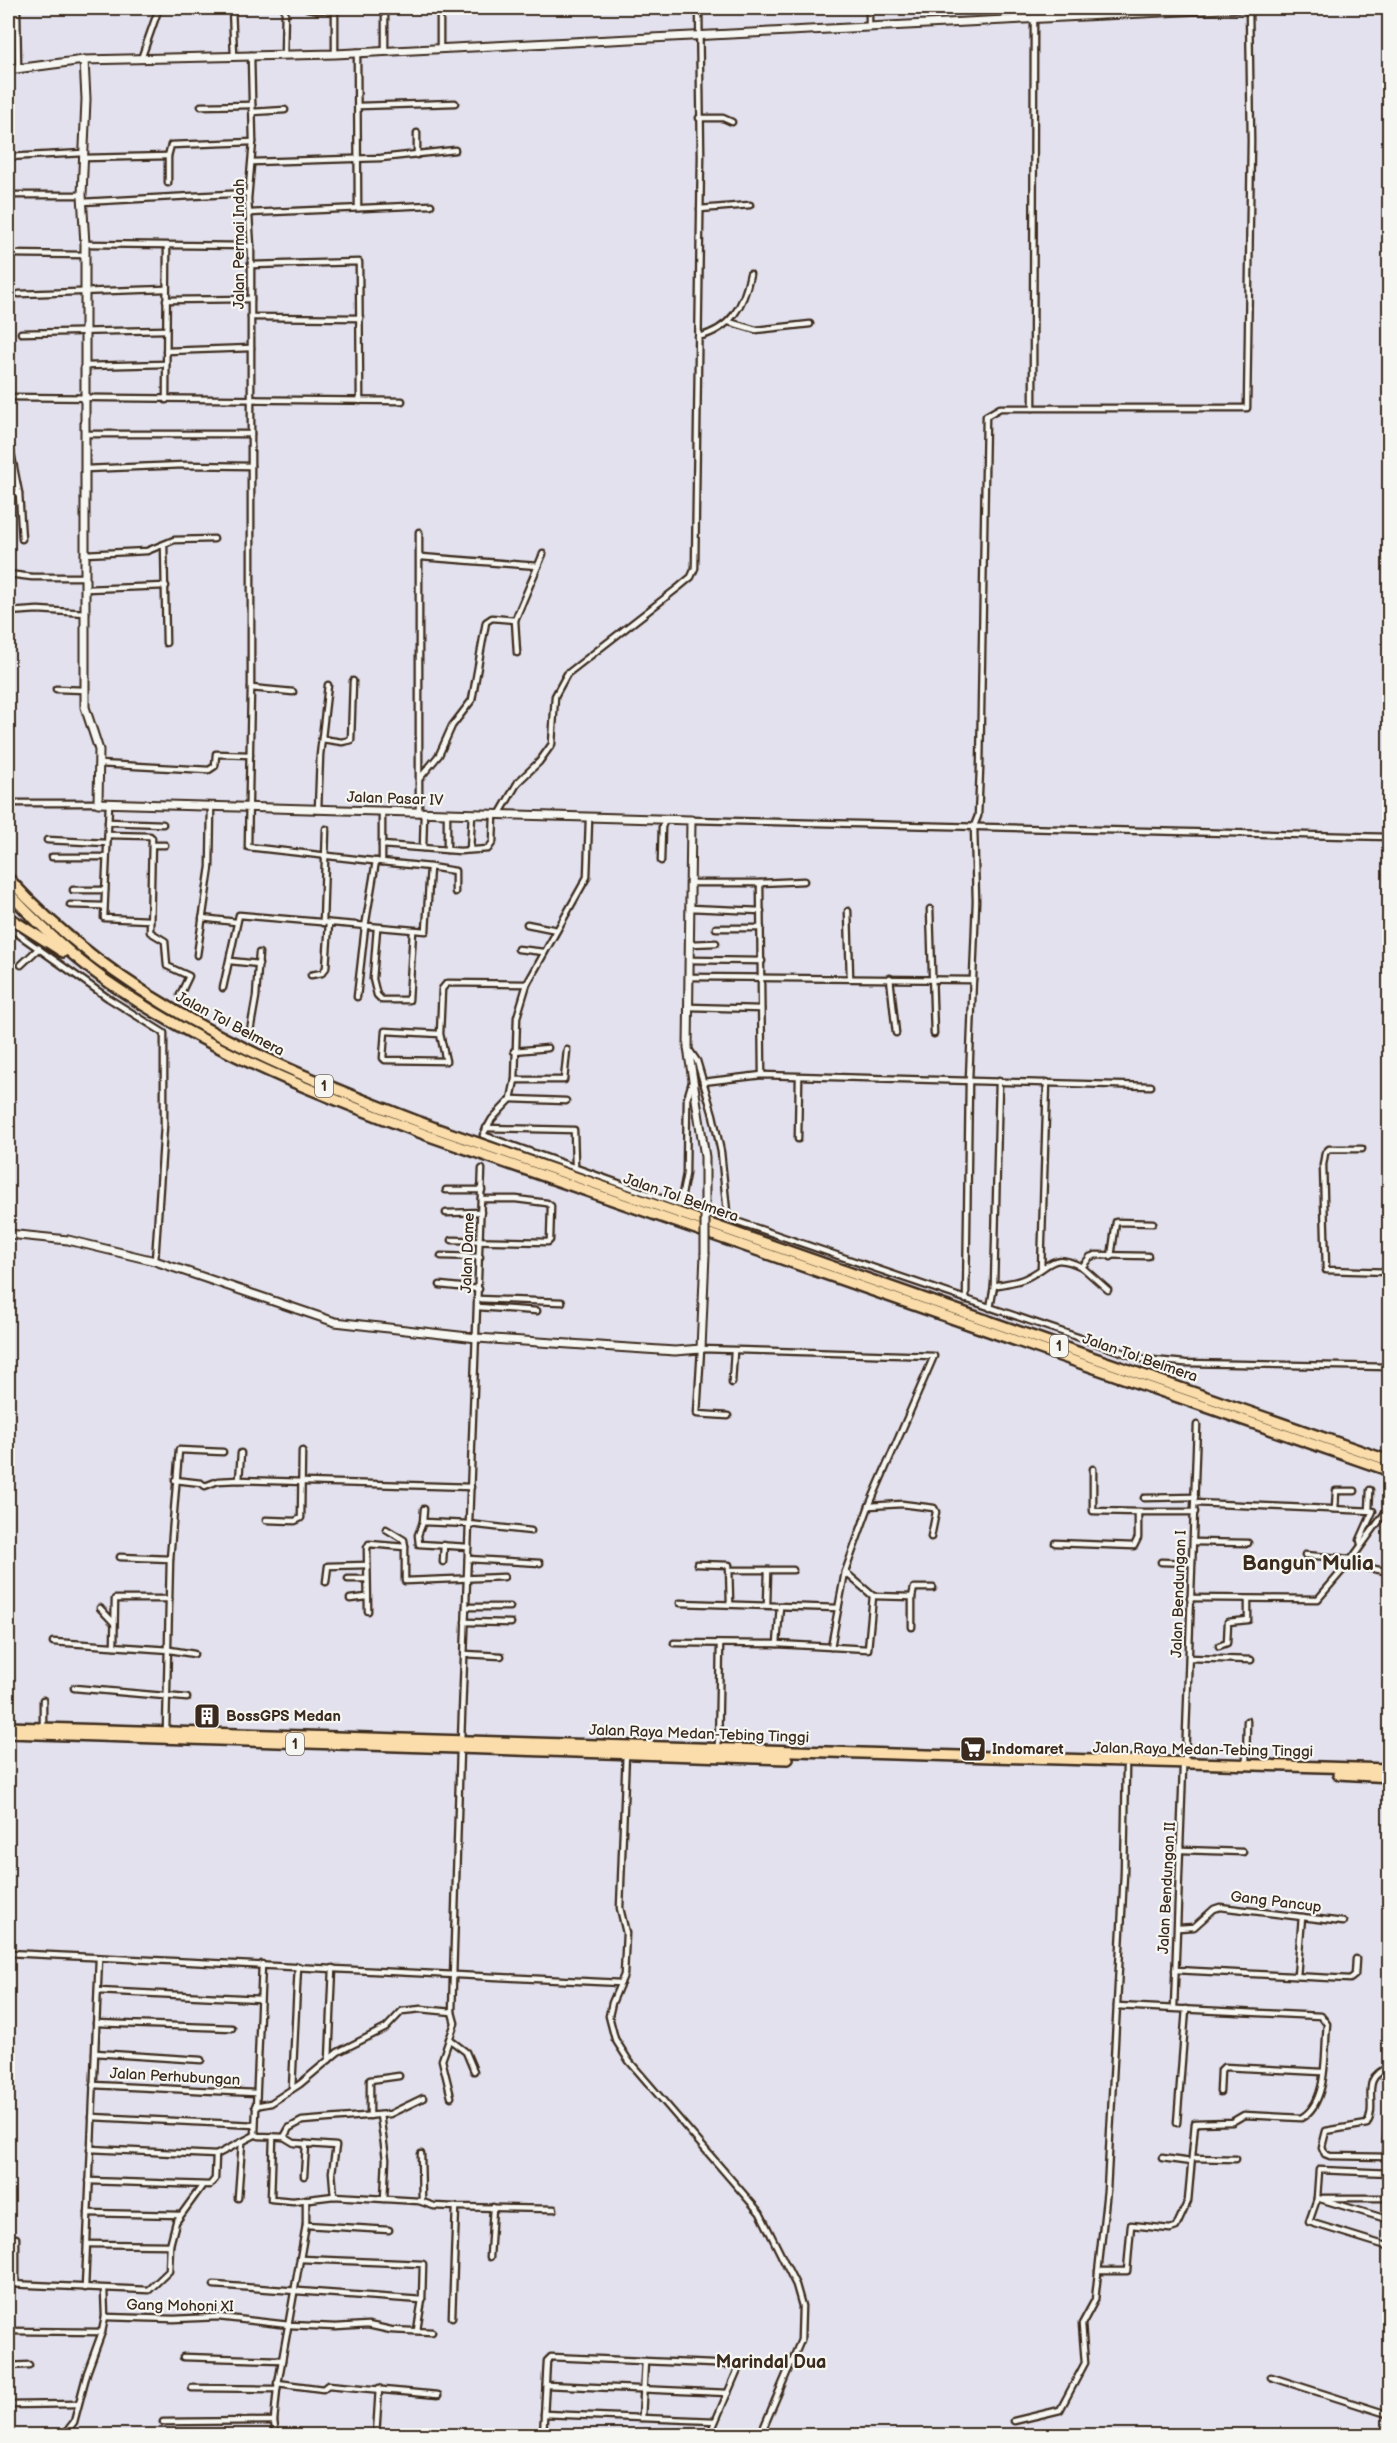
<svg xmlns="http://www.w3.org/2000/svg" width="1397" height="2443" font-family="'Balsamiq Sans',sans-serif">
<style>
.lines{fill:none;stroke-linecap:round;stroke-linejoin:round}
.street-casing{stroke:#3b2a1e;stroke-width:9}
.secondary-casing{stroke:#3b2a1e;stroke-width:11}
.highway-casing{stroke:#3b2a1e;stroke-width:14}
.street{stroke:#f6f6f2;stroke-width:4.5}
.secondary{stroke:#f6f6f2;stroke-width:7}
.highway{stroke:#faddab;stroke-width:9}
.secondary-bridge-casing{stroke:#3b2a1e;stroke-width:11;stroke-linecap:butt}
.secondary-bridge{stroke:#f6f6f2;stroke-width:7}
.labels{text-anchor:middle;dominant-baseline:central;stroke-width:4.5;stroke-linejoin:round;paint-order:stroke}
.shield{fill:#f6f6f2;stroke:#73675e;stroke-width:1.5}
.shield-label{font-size:14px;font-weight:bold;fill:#3b2a1e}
.street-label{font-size:15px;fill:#3b2a1e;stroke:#f6f6f2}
.poi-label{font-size:15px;font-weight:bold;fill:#3b2a1e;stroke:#f6f6f2;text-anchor:start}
.quarter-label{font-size:18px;font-weight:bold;fill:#3b2a1e;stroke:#f6f6f2}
.district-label{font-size:21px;font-weight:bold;fill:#3b2a1e;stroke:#f6f6f2}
</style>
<rect width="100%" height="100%" fill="#e2e1ed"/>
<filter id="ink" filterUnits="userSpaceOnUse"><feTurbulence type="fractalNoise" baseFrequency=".0167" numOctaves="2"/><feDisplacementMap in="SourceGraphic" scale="12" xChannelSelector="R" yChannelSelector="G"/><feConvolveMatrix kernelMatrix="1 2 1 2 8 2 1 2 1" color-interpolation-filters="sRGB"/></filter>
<g filter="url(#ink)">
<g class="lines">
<defs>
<g id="street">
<polyline points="232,8 234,56"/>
<polyline points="307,8 318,10 335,9"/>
<polyline points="335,8 335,54"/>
<polyline points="440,8 440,48"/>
<polyline points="17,9 18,69"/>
<polyline points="869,26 869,8"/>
<polyline points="385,51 385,8"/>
<polyline points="357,52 358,208"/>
<polyline points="251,55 253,142 248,199 251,246 251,688 293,692"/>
<polyline points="284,55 285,8"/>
<polyline points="141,59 159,8"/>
<polyline points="201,106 252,105"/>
<polyline points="359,106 455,103"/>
<polyline points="252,112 285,110"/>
<polyline points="699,118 723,118 732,122"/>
<polyline points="417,133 417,155"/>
<polyline points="8,157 84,153"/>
<polyline points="84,158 168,156"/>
<polyline points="252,162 381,158 455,150"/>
<polyline points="168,183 168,156 171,145 253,142"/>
<polyline points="8,195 82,195"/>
<polyline points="82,202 248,193"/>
<polyline points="700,209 750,205"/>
<polyline points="249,213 431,205"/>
<polyline points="85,244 251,246"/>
<polyline points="8,254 85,255"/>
<polyline points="251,265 359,262 360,401"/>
<polyline points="19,294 166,289"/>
<polyline points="166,300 251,299"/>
<polyline points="251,317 360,318"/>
<polyline points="729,322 756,330 810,324"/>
<polyline points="21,333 166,330"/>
<path d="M 698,337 C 731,329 744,306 750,274"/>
<polyline points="166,351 251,348"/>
<polyline points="85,366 166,364"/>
<polyline points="8,397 402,401"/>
<polyline points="166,400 167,247"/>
<polyline points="1033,408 1034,18"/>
<polyline points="85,434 251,434"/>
<polyline points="8,437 19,493 22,539"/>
<polyline points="85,469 184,465 251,466"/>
<polyline points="8,493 19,493"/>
<polyline points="164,545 166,643"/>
<polyline points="85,554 147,551 174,540 214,539"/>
<polyline points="421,557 538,566"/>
<polyline points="8,574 32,577 85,577"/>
<polyline points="86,589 166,586"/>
<polyline points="8,612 38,610 86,613"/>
<polyline points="517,653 515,620 543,554"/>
<polyline points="251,688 248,847 382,862"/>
<polyline points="56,689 85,690"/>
<polyline points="322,739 342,742 351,740 353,681"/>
<polyline points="99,764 209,770 215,766 216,754 250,755"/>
<polyline points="420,778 439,755 452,726 472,700 486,622 492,618 515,620"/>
<polyline points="8,803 98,803"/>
<polyline points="109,804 104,918 149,920"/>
<polyline points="318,810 320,755 328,685"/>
<polyline points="419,813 419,532"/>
<polyline points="499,815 518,782 539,762 552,744 555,696 567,674 679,587 691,577 695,568 701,156 699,8"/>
<polyline points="691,820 1390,837"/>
<polyline points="108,822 163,824"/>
<polyline points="108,835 150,836 152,838 150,932 165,941 167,966 189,976 180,995"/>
<polyline points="47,840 107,843"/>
<polyline points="153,845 165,845"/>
<polyline points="382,845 460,851 488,849 493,842 494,815"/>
<polyline points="423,848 424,813"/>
<polyline points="447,850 447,814"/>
<polyline points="470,850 472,814"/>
<polyline points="52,857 106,857"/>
<polyline points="661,861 662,827 665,820"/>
<polyline points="430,867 455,871 455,892"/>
<polyline points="690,883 760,883 762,1075"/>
<polyline points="760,883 804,881"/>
<polyline points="73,890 105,890"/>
<polyline points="70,905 104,906"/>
<polyline points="689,908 761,911"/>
<polyline points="930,909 934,1034"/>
<polyline points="848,911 850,978"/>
<polyline points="202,918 236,922"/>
<polyline points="323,923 326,829"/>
<polyline points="527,924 557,930"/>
<polyline points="8,927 108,998 164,1033 164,1126 155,1261"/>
<polyline points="377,928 373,979 377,995 382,1000 409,1000 413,931"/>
<polyline points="716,928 761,928"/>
<polyline points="690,944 716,943"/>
<polyline points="518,949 544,952"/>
<polyline points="197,955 210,867 211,807"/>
<polyline points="690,960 762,961"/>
<polyline points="230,961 259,964"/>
<polyline points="21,965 39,948"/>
<polyline points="311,975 322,973 326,968 329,923"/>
<polyline points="690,977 973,980"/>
<polyline points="890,978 896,1033"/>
<polyline points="527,984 517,1017 515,1080 511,1099 492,1119 483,1135 680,1205 686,1174 687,1099 692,1082"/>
<polyline points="223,988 239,915 426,931 430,867 382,862 382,812"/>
<polyline points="357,997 365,927 376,861"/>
<polyline points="689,1007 761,1009"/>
<polyline points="250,1031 256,997 259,953"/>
<polyline points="440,1034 446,1061 385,1060 383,1058 385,1031 440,1034 442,989 447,983 527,984 587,877 589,819"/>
<polyline points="688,1048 697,1061 713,1115 721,1152 727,1212 736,1221 1142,1359 1185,1363 1390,1367"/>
<polyline points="514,1051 548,1048"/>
<polyline points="515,1080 564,1080 567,1050"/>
<polyline points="703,1082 762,1075 1151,1086"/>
<polyline points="511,1099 566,1101"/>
<polyline points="486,1128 574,1130 575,1165"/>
<polyline points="798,1139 799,1078"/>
<polyline points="1362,1149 1329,1149 1325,1153 1323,1165 1326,1270 1390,1272"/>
<polyline points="446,1190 482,1190"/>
<polyline points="446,1213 481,1212"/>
<polyline points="452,1240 548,1242 550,1240 551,1206 547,1203 516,1199 481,1199"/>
<polyline points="441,1256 480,1257"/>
<polyline points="1111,1257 1116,1222 1153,1223"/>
<polyline points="1082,1267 1108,1290"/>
<polyline points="1041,1269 1047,1082"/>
<polyline points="440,1285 479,1289"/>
<path d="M 994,1286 C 1005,1283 1016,1283 1026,1278 C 1053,1265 1051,1252 1082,1267 L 1090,1257 L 1096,1255 L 1148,1256"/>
<polyline points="478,1299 562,1302"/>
<polyline points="966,1300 969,1080 976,901 974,826 978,816 980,769 986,416 1000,408 1247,408 1251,141 1249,8"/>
<polyline points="478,1307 537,1311"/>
<polyline points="990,1308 994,1286 999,1081"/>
<polyline points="732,1383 734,1351"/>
<polyline points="728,1416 697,1414 701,1349 934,1356 869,1506 845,1572 831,1647"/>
<polyline points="1093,1469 1093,1511 1138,1512"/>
<polyline points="175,1480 201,1483 205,1486 218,1481 239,1480 471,1487"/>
<polyline points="239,1480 241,1453"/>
<polyline points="1144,1498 1195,1497"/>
<polyline points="1195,1503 1373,1511 1360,1540 1361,1544"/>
<polyline points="869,1506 902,1504 934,1508 936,1512 931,1537"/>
<polyline points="1335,1509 1336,1491 1355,1491"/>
<polyline points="1369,1511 1370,1490"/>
<polyline points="266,1520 295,1521 301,1518 302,1451"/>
<polyline points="423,1522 424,1509"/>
<polyline points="386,1529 404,1540 405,1547"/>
<polyline points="1194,1542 1248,1543"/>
<polyline points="1055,1543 1134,1546 1138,1538 1138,1512 1195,1512"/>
<polyline points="468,1547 419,1544 418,1535 423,1522 469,1524 531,1531"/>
<polyline points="1305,1555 1351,1559"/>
<polyline points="120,1557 170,1559"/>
<polyline points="468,1559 540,1563"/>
<polyline points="443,1562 444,1545"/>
<polyline points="1161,1562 1192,1563"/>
<polyline points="697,1564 729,1565 730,1604"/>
<polyline points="1348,1564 1390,1572"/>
<polyline points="732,1570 793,1570"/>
<polyline points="348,1579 367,1579"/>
<polyline points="326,1582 328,1566 367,1565"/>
<polyline points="873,1596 912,1597 914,1588 933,1588"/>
<polyline points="1190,1598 1318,1599 1348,1564 1390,1506"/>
<polyline points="350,1599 367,1597"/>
<polyline points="680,1603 838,1608"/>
<polyline points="767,1605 768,1570"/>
<polyline points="466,1607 510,1607"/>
<polyline points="100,1608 114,1623"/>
<polyline points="368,1611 367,1548 369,1544 405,1547 405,1581 504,1577"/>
<polyline points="465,1622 511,1623"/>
<polyline points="912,1627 912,1597"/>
<polyline points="53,1642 170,1650 194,1654"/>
<polyline points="674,1643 777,1644 780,1606"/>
<polyline points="777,1644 868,1649 873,1596 845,1572"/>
<polyline points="114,1646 115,1599 169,1599"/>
<polyline points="1219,1646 1227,1643 1228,1622 1248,1620 1248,1599"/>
<polyline points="465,1654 501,1656"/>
<polyline points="1189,1658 1251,1660"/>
<polyline points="74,1688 187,1698"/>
<polyline points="43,1727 43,1700"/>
<polyline points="166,1731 170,1559 179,1450 223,1452"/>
<polyline points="461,1741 482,1169"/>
<polyline points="718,1749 720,1644"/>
<polyline points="626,1752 620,1908 626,1933 624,1975 612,2003 609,2016 615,2039 629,2061 760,2213 796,2285 802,2306 801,2340 760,2436"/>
<polyline points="1185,1762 1197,1425"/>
<polyline points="1246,1764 1247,1721"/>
<polyline points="1182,1850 1243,1852"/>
<polyline points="1178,1928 1194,1927 1214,1909 1220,1907 1343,1922"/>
<polyline points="8,1953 621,1983"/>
<polyline points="262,1964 255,2134 259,2136 284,2137 294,2143 336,2146 332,2172 334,2196"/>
<polyline points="1175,1970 1350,1979 1355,1975 1356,1959"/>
<polyline points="1297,1976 1302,1917"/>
<polyline points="98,1991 260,1999"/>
<polyline points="1174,2008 1183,1768"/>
<polyline points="96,2023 232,2028"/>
<polyline points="449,2039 466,2052 474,2071"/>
<polyline points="95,2053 201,2060"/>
<polyline points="329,2060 333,1968"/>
<path d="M 1390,2067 C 1357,2078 1379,2103 1367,2124 L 1326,2131 L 1322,2147 L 1325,2154 L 1330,2156 L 1390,2157"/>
<polyline points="93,2085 255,2093"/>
<polyline points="292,2089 298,1966"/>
<polyline points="1220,2092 1221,2070 1224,2067 1322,2072"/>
<polyline points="451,2097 442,2060 455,2023 452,2012"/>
<polyline points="255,2106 271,2103 300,2084 338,2052 386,2028 402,2011 421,2009 452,2012 460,1748"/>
<polyline points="380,2115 386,2159 384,2199"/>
<polyline points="370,2116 370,2080 399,2076"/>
<polyline points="92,2117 255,2125"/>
<polyline points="1177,2123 1186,2009"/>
<polyline points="273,2137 271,2199 293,2201 334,2196 419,2201 434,2206 456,2207 554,2209"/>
<polyline points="284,2137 289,2128 302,2121 390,2114 423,2098"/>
<polyline points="90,2149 216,2155 255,2135"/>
<polyline points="421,2154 422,2201"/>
<polyline points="1385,2157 1390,2081"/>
<polyline points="1162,2158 1191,2162"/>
<polyline points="1192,2158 1236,2159"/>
<polyline points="304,2176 306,2144"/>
<polyline points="89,2181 210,2185 215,2179 216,2155"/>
<polyline points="238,2198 242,2143"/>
<polyline points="1317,2198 1319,2170 1390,2173"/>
<polyline points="1317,2198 1390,2220"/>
<polyline points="1323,2198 1390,2198"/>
<polyline points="1317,2199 1309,2222 1390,2247"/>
<polyline points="88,2213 180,2215"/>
<polyline points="306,2225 389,2230"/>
<polyline points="87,2244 170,2245 176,2222 202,2186"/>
<polyline points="490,2257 493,2207"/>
<polyline points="301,2259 423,2264 422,2300 417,2330"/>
<path d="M 1098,2271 L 1127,2271 L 1131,2225 L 1170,2229 L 1176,2227 L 1188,2201 L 1195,2123 L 1232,2122 L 1244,2115 L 1301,2118 C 1329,2103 1324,2051 1327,2024 L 1321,2016 L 1117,2006"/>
<polyline points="8,2284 149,2290 169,2271 170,2245"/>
<polyline points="16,2284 16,2238"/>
<polyline points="214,2285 422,2300"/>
<polyline points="85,2288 99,1958"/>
<polyline points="105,2317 174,2319 218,2317 289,2325 336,2327 368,2325 391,2330 432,2332"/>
<polyline points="452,2317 456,2207"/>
<polyline points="8,2331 102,2332"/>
<polyline points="183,2357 282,2360"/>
<polyline points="8,2366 29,2365"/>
<polyline points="1271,2377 1390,2415"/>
<polyline points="277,2383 323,2389 328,2385 438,2395"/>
<polyline points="546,2385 728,2393"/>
<polyline points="192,2388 277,2389"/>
<polyline points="8,2405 78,2404"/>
<polyline points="544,2414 715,2421"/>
<polyline points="642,2418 645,2361"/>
<polyline points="1014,2421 1060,2410 1085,2363 1082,2324 1095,2300 1107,2190 1124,1874 1126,1767"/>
<polyline points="163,2422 274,2421"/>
<polyline points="63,2436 74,2422 87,2373 102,2332 105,2317 104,2289"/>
<polyline points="276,2436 274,2421 277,2389 306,2225 306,2199"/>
<polyline points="376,2436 379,2388"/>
<polyline points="543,2436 547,2361 551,2357 736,2365 738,2369 709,2436"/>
</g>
<g id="secondary">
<polyline points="84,60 86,99 82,195 85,244 85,707 99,750 98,803 691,820 688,1048 705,1157 705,1201"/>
<polyline points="8,70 84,60 335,54 1242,8"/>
<polyline points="8,1234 68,1240 155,1261 335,1322 477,1338 675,1351 701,1349 705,1254"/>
</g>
<g id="highway">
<path d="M 8,878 C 123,1005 278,1068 435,1128 L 1390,1461"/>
<path d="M 8,892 C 41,927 77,962 117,988 C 214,1054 323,1096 432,1137 L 1390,1471"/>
<polyline points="8,917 63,952"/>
<polyline points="8,1727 1390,1769"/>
<polyline points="8,1733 788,1759"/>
<polyline points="1338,1774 1390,1777"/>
</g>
</defs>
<!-- street casing -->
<use href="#street" class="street-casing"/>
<!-- secondary casing -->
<use href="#secondary" class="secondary-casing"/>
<!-- highway casing -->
<use href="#highway" class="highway-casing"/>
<!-- street -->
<use href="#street" class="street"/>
<!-- secondary -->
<use href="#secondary" class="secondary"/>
<!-- highway -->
<use href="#highway" class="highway"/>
<defs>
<polyline id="secondary-bridge" points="705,1254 705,1201"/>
</defs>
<!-- secondary-bridge casing -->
<use href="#secondary-bridge" class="secondary-bridge-casing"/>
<!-- secondary-bridge -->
<use href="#secondary-bridge" class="secondary-bridge"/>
</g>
</g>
<!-- icons -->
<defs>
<symbol id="building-square" viewBox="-11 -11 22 22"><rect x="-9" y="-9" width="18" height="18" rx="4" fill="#3b2a1e" stroke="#f6f6f2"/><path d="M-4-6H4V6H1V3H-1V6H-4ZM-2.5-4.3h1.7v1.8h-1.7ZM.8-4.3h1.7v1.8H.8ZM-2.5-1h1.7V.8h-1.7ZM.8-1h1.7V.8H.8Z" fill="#fff"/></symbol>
<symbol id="supermarket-square" viewBox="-11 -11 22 22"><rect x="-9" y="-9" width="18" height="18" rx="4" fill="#3b2a1e" stroke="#f6f6f2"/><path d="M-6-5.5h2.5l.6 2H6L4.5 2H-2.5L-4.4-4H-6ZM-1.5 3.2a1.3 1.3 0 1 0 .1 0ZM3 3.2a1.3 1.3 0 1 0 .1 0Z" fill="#fff"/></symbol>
</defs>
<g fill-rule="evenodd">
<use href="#building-square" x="192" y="1701" width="30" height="30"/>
<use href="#supermarket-square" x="958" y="1734" width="30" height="30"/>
</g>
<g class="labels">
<!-- shield labels -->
<g class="shield">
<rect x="315" y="1075" width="18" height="22" rx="4.5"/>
<rect x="1050" y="1335" width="18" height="22" rx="4.5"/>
<rect x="286" y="1733" width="18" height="22" rx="4.5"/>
</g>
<g class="shield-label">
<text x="324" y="1086">1</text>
<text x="1059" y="1346">1</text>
<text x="295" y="1744">1</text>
</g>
<!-- street labels -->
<g class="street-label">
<text transform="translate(239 244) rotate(-90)">Jalan Permai Indah</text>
<text transform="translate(395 799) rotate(2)">Jalan Pasar IV</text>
<text transform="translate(230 1024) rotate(28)">Jalan Tol Belmera</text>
<text transform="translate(681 1198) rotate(19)">Jalan Tol Belmera</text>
<text transform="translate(468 1253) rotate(-88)">Jalan Dame</text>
<text transform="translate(1140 1358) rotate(19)">Jalan Tol Belmera</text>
<text transform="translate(1179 1594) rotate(-88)">Jalan Bendungan I</text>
<text transform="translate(699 1734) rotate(2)">Jalan Raya Medan-Tebing Tinggi</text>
<text transform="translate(1203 1750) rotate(1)">Jalan Raya Medan-Tebing Tinggi</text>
<text transform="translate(1167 1888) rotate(-87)">Jalan Bendungan II</text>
<text transform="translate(1276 1902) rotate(7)">Gang Pancup</text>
<text transform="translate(175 2077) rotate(3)">Jalan Perhubungan</text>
<text transform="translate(180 2306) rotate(1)">Gang Mohoni XI</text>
</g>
<!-- poi labels -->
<g class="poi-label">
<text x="226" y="1716">BossGPS Medan</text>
<text x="992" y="1749">Indomaret</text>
</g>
<!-- quarter labels -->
<g class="quarter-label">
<text x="771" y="2362">Marindal Dua</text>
</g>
<!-- district labels -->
<g class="district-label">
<text x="1308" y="1563">Bangun Mulia</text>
</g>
</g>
<!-- margin -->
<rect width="1397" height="2443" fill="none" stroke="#f6f6f2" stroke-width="30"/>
<rect x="15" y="15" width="1367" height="2413" fill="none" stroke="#3b2a1e" stroke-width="2" filter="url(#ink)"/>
</svg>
